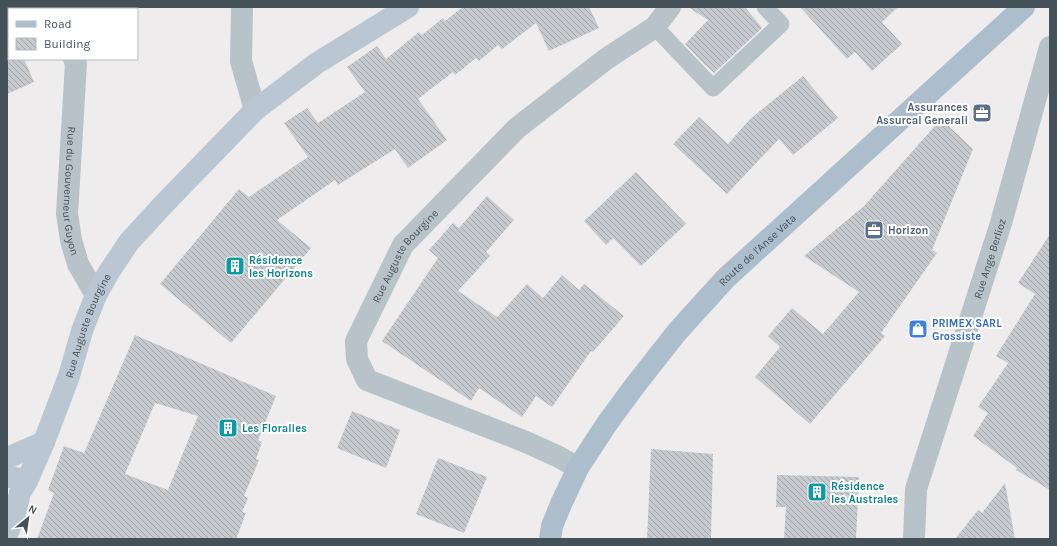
<svg xmlns="http://www.w3.org/2000/svg" width="1057" height="546" font-family="Karla,sans-serif">
<style>
.building{fill:url(#building-back-hatch);fill-rule:evenodd}
.lines{fill:none;stroke-linecap:round;stroke-linejoin:round}
.lane{stroke:#b8c2c9;stroke-width:17}
.street{stroke:#b8c2c9;stroke-width:22}
.secondary{stroke:#bac6d1;stroke-width:22}
.primary{stroke:#acbecb;stroke-width:22}
.labels{text-anchor:middle;dominant-baseline:central;stroke-width:4;stroke-linejoin:round;paint-order:stroke}
.service-label{font-size:11px;font-weight:bold;fill:#4e5e75;stroke:#fff;text-anchor:end}
.street-label{font-size:11px;fill:#455159;stroke:#fff}
.culture-label{font-size:11px;font-weight:bold;fill:#0d838f;stroke:#fff;text-anchor:start}
.shop-label{font-size:11px;font-weight:bold;fill:#366cbe;stroke:#fff;text-anchor:start}
</style>
<defs>
<pattern id="building-back-hatch" width="6" height="6" patternUnits="userSpaceOnUse"><rect width="6" height="6" fill="#c6cacf"/><path d="M-1 5l2 2M0 0l6 6M5-1l2 2" fill="none" stroke="#a3a6ab"/></pattern>
</defs>
<rect width="100%" height="100%" fill="#efeced"/>
<!-- building -->
<g class="building">
<polygon points="463,7 589,7 599,28 549,51 536,23 502,49 498,45 479,61 476,58 455,75 453,72 418,99 447,140 408,168 395,149 338,185 335,180 277,220 311,248 231,343 160,284 239,189 249,197 308,157 284,123 307,108 318,123 365,92 347,67 377,46 386,59 419,32 422,35 443,18 445,21"/>
<polygon points="688,7 745,7 762,28 714,73 705,65 685,44 708,20"/>
<polygon points="800,7 898,7 882,22 902,44 872,71 855,52 847,59"/>
<polygon points="7,20 9,25 9,59 24,59 34,82 7,94"/>
<polygon points="803,76 838,118 793,155 779,139 727,194 673,144 699,117 728,144 750,119"/>
<polygon points="941,119 973,149 932,250 937,253 881,333 885,336 810,424 755,377 780,347 768,336 792,308 823,334 859,292 804,256 864,206"/>
<polygon points="636,172 686,224 641,266 613,238 606,245 584,221"/>
<polygon points="487,196 514,220 486,252 490,256 458,291 497,317 527,284 543,298 562,275 579,290 584,284 624,316 593,352 591,351 552,407 536,396 522,417 479,388 471,401 382,341 438,258 429,250 453,223 459,228"/>
<polygon points="1050,234 1050,490 1016,470 1017,468 973,436 988,413 978,407 1008,363 996,356 1035,294 1018,283"/>
<path d="M 135,335 L 276,396 L 258,440 L 262,442 L 256,459 L 259,460 L 244,496 L 248,498 L 242,512 L 246,513 L 236,539 L 37,539 L 54,493 L 48,490 L 64,446 L 84,453 ZM 155,403 L 198,416 L 168,490 L 125,474 Z"/>
<polygon points="352,411 400,430 386,468 337,448"/>
<polygon points="651,449 713,454 711,539 647,539"/>
<polygon points="438,458 487,477 464,533 416,514"/>
<polygon points="777,475 859,477 856,539 784,539 786,507 776,507"/>
<polygon points="1005,483 1015,539 955,539 978,510 982,513"/>
</g>
<g class="lines">
<!-- lane -->
<polyline class="lane" points="655,27 713,88 781,24 765,7"/>
<!-- street -->
<g class="street">
<polyline points="37,7 38,9"/>
<polyline points="242,7 241,61 255,110"/>
<polyline points="102,9 103,7"/>
<path id="s1" d="M 74,59 L 76,63 L 67,214 L 71,240 L 78,264 L 96,295"/>
<path id="s2" d="M 578,468 L 559,457 L 526,442 L 367,380 L 357,359 L 356,341 L 403,245 L 517,128 L 606,59 L 655,27 L 670,7"/>
<path id="s3" d="M 914,539 L 916,489 L 1001,223 L 1050,47"/>
</g>
<!-- secondary -->
<g class="secondary">
<polyline points="7,458 44,442"/>
<polyline points="7,476 27,481"/>
<path id="s4" d="M 7,534 L 14,518 L 20,493 L 27,481 L 44,442 L 69,376 L 82,331 L 96,295 L 109,272 L 129,242 L 162,206 L 255,110 L 317,63 L 408,7"/>
</g>
<!-- primary -->
<path class="primary" id="s5" d="M 550,539 L 552,526 L 561,504 L 578,468 L 606,425 L 633,388 L 677,332 L 726,278 L 1024,7"/>
</g>
<!-- icons -->
<defs>
<symbol id="office-square" viewBox="-11 -11 22 22"><rect x="-9" y="-9" width="18" height="18" rx="4" fill="#5c6f8a" stroke="#fff"/><path d="M-6-3h4V-5.5h4V-3h4V5H-6ZM-1-4.5V-3h2v-1.5ZM-6 0V1H6V0Z" fill="#fff"/></symbol>
<symbol id="building-square" viewBox="-11 -11 22 22"><rect x="-9" y="-9" width="18" height="18" rx="4" fill="#0f9aa8" stroke="#fff"/><path d="M-4-6H4V6H1V3H-1V6H-4ZM-2.5-4.3h1.7v1.8h-1.7ZM.8-4.3h1.7v1.8H.8ZM-2.5-1h1.7V.8h-1.7ZM.8-1h1.7V.8H.8Z" fill="#fff"/></symbol>
<symbol id="shop-square" viewBox="-11 -11 22 22"><rect x="-9" y="-9" width="18" height="18" rx="4" fill="#3f7fe0" stroke="#fff"/><path d="M-5-2.5h2.3a2.7 3.5 0 0 1 5.4 0H5L5.5 6h-11ZM-1.5-2.5h3a1.5 2.3 0 0 0-3 0Z" fill="#fff"/></symbol>
</defs>
<g fill-rule="evenodd">
<use href="#office-square" x="971" y="102" width="22" height="22"/>
<use href="#office-square" x="863" y="219" width="22" height="22"/>
<use href="#building-square" x="224" y="255" width="22" height="22"/>
<use href="#shop-square" x="907" y="318" width="22" height="22"/>
<use href="#building-square" x="217" y="417" width="22" height="22"/>
<use href="#building-square" x="806" y="481" width="22" height="22"/>
</g>
<g class="labels">
<!-- service labels -->
<g class="service-label">
<text x="968" y="107">Assurances<tspan x="968" dy="13">Assurcal Generali</tspan></text>
<text x="888" y="230" text-anchor="start">Horizon</text>
</g>
<!-- street labels -->
<g class="street-label">
<text stroke="none"><textPath href="#s1" startOffset="133">Rue du Gouverneur Guyon</textPath></text>
<text stroke="none"><textPath href="#s5" startOffset="360">Route de l'Anse Vata</textPath></text>
<text stroke="none"><textPath href="#s2" startOffset="369">Rue Auguste Bourgine</textPath></text>
<text stroke="none"><textPath href="#s3" startOffset="292">Rue Ange Berlioz</textPath></text>
<text stroke="none"><textPath href="#s4" startOffset="224">Rue Auguste Bourgine</textPath></text>
</g>
<!-- culture labels -->
<g class="culture-label">
<text x="249" y="260">Résidence<tspan x="249" dy="13">les Horizons</tspan></text>
<text x="242" y="428">Les Floralies</text>
<text x="831" y="486">Résidence<tspan x="831" dy="13">les Australes</tspan></text>
</g>
<!-- shop labels -->
<g class="shop-label">
<text x="932" y="323">PRIMEX SARL<tspan x="932" dy="13">Grossiste</tspan></text>
</g>
</g>
<!-- border -->
<rect width="1057" height="546" fill="none" stroke="#455159" stroke-width="16"/>
<!-- legend -->
<rect x="8" y="8" width="130" height="52" fill="#ffffff" stroke="#b5b9bd"/>
<rect x="16" y="21" width="20" height="6" fill="#acbecb" stroke="#b5b9bd"/>
<text x="44" y="28" font-size="12" fill="#455159">Road</text>
<rect x="16" y="38" width="20" height="12" fill="url(#building-back-hatch)" stroke="#b5b9bd"/>
<text x="44" y="48" font-size="12" fill="#455159">Building</text>
<!-- north arrow -->
<g transform="translate(28 518) rotate(29)" stroke="#ffffff" stroke-width="3" paint-order="stroke">
<path d="M0-3L7 15L0 10L-7 15Z" fill="#455159"/>
<text y="-6" font-size="11" font-weight="bold" text-anchor="middle" fill="#455159">N</text>
</g>
</svg>
